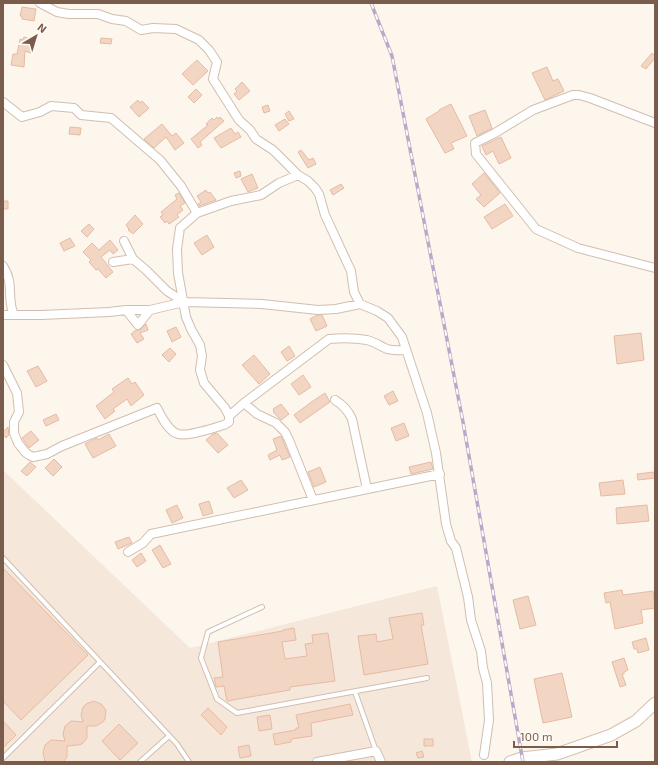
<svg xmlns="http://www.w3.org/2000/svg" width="658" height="765" font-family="'Exo 2',sans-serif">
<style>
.residential{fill:#f5e8da}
.building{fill:#f3d5c3;stroke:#e6bba3}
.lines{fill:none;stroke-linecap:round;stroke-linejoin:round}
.lane-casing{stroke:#d1beb0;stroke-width:6}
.street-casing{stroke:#d1beb0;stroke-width:10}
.secondary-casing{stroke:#d6c0b0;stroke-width:13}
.lane{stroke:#fff;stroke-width:4}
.street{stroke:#fff;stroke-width:8}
.secondary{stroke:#fff;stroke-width:11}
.rail-casing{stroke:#b9a8c9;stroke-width:3.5}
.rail{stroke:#fffaf3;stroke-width:2;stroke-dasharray:6;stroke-linecap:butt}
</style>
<rect width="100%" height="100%" fill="#fdf6ec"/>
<!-- residential -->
<path class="residential" d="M3,470L190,648L437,586L472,762H3Z"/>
<!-- building -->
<path class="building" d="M22,7L36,9L34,21L22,19V16H20Z
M24,37L35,40L31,53L25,51L24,67L11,65L13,54H17L20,39L23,40Z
M101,38L112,39L111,44L100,43Z
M652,53L655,56V58L646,69L641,66Z
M197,60L208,71L193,85L182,74Z
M547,67L553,81L558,79L564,91L545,100L532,73Z
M242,82L250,91L239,100L234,94L237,91L235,89Z
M196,89L202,95L194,103L188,97Z
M138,100L140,103L142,101L149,108L139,117L130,107Z
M451,104L467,136L451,143L454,149L445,153L426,119L439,111V110Z
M268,105L270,111L264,113L262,107Z
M485,110L492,128L477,136L469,116Z
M289,111L294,119L289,121L285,114Z
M217,117L219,119L220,117L224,121L200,142L202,145L198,148L191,139L208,125L206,124L212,118L214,120Z
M285,119L289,124L279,131L275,125Z
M162,124L172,136L176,133L184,143L175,150L166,137L154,148L144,139Z
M70,127L81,128L80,135L69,134Z
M231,128L235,134L238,132L241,137L221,148L214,138Z
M501,137L511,158L499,164L493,151L486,155L482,146Z
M301,150L309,160L313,158L316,164L308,168L298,152Z
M240,171L241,176L236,178L234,173Z
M484,173L500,193L484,207L476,199L481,195L472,184Z
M252,174L258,188L248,192L241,179Z
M341,184L344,188L333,195L330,190Z
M206,190L208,193L210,192L216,200L199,206L198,204L201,202L197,196Z
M179,193L185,203L180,206L183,210L177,215L179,217L169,224L167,221L165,223L160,217L163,215L161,212L177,199L175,195Z
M3,201H8V209H3Z
M505,204L513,216L492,229L484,217Z
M135,215L143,224L133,234L128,230L129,229L126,225Z
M89,224L94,229L87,237L81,231Z
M207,235L214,247L202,255L194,243Z
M70,238L75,246L64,251L60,243Z
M110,240L118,250L113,254L110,250L101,257L113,272L106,278L98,269L96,270L89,262L91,260L83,252L92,243L99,250Z
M317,315H322L327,326L316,331L310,319Z
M146,324L148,330L140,333L144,339L137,343L131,334L136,330H140Z
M176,327L181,337L172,342L167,331Z
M641,333L644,360L617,364L614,336Z
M289,346L295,356L287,361L281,352Z
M170,348L176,354L169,362L162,355Z
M254,355L270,374L259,384L242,365Z
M38,366L47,381L36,387L27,371Z
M303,375L311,387L299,395L291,384Z
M128,378L132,384L135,382L144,395L131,406L127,399L113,409L115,411L105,419L96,406L114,392L112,389Z
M393,391L398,401L389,405L384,396Z
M325,393L330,402L300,423L294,415L310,403Z
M281,404L289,414L281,420L273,412L274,411L273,409Z
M56,414L59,420L46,426L43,420Z
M404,423L409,436L396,441L391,428Z
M8,427L9,435L6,438L3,434V432Z
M31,431L39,440L29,448L22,438Z
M217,433L228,445L218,453L206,440L213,434Z
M109,434L116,446L93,458L85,444L97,438L98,440Z
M281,436L290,457L282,460L280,455L270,460L268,455L277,450L273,439Z
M54,459L62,467L53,476L45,468Z
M30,462L36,467L27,476L21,471Z
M431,462L433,469L411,474L409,467Z
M320,467L326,482L314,487L308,472Z
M654,472L655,478L638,480L637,474Z
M241,480L248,490L234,498L227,488Z
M623,480L625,494L601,496L599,483Z
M209,501L213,513L203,516L199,504Z
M177,505L183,518L172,523L166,510Z
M647,505L649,521L617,524L616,508Z
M129,537L132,543L118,549L115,542Z
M160,545L171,564L163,568L152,550Z
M141,553L146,561L137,567L132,560Z
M3,568L88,655L21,720L3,701Z
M622,590L623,595L653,591L655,608L641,610L643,623L615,629L610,602L606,603L604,593Z
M528,596L536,625L520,629L513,600Z
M422,613L424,625H421L428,664L364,675L358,636L376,634L377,642L393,639L389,618Z
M294,628L296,640L282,642L285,659L307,656L305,644L313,643L312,635L328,633L335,681L290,687V690L227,701L224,686L216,687L214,678L223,677L218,642L283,631V630Z
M646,638L649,650L638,653L637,649H634L632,642Z
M624,658L628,670L624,672V674H622L626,685L620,687L612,662Z
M562,673L572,717L543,723L534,679Z
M94,701L101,704L106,710L105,719L103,722L96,726H87V738L82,744L78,745L67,746V757L63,762H45L43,753L45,745L51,740L65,741L63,734L65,726L71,721L83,722L81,715L83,707L86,704Z
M350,704L353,715L311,723L312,736L291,739V742L275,745L273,734L296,730V728H299L296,715Z
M208,708L227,727L221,735L201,715Z
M270,715L272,729L259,731L257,717Z
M3,721L16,735L3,748Z
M119,724L138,743L120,760L102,741Z
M424,739H433V746H424Z
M249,745L251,756L240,758L238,747Z
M422,751L424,757L418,758L416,753Z"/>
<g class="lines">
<defs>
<path id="lane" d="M3,558L177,744L189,762
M262,607L208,632L201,658L217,699L237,713L427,678
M355,692L376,751
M3,758L100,662
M140,762L169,736"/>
<path id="street" d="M40,3L57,12L69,14H98L112,19L126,21L141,30L153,28L176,29L199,40L209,50L217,62L213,79L239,120L250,130L256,139L273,150L298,175L308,181L315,188L319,194L325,215L351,271L354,292L360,304
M3,102L22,117L40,112L51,106L74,108L81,115L111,118L160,160L181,186L197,213
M655,123L590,98L579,95H573L533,110L495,133L475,143L476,154L536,229L578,248L655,268
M124,241L133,259
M113,262L133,259L146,270L167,291L184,302
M3,266C15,284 6,298 14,315
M126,310L138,325L150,310
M3,315H41L109,312L126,310H150L184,302L262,304L318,310L336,309L360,304L377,311L388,318L402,337L427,413L436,453L446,524L451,541L456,548L468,597L471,620L481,651L483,668L487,683L489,720L484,755
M3,365L17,393L19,412L14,422V433L18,443L25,452L29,455L33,457L47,454L62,446L157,408C161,416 168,431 178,434C188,437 213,428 224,425L229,422V416L225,408L204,383L200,370L202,356L200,345L191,329L186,317L178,273L177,249L180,228L197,213L231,201L261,195L279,183L298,175
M335,400C343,405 348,410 352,419L367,489
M244,403L329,339C341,338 355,338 367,340C375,342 380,346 387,349C394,351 399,350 406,350
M229,416L244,403L257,414L276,423L285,432L289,440L313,500
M128,552L143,543L151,534L440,474
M317,762L376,751L381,762"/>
<path id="secondary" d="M510,762L522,758L557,754L611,735L636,721L655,703"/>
</defs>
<!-- lane casing -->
<use href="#lane" class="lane-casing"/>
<!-- street casing -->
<use href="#street" class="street-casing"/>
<!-- secondary casing -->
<use href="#secondary" class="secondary-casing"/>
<!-- lane -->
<use href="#lane" class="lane"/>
<!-- street -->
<use href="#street" class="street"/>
<!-- secondary -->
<use href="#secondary" class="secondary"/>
<defs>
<path id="rail" d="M371,3L392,56L463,422L523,762"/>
</defs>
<!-- rail casing -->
<use href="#rail" class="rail-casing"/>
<!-- rail -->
<use href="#rail" class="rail"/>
</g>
<!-- border -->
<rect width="658" height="765" fill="none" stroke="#7a5c4d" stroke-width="8"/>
<!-- north arrow -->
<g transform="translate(36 36) rotate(38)" stroke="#fffaf3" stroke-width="3" paint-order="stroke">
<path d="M0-3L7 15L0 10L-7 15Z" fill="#7a5c4d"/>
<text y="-6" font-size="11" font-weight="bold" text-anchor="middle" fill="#7a5c4d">N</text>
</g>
<!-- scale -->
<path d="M514 741v6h103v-6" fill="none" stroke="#7a5c4d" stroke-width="2"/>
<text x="520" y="741" font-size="12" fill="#7a5c4d" stroke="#fffaf3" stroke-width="3" paint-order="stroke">100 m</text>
</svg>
